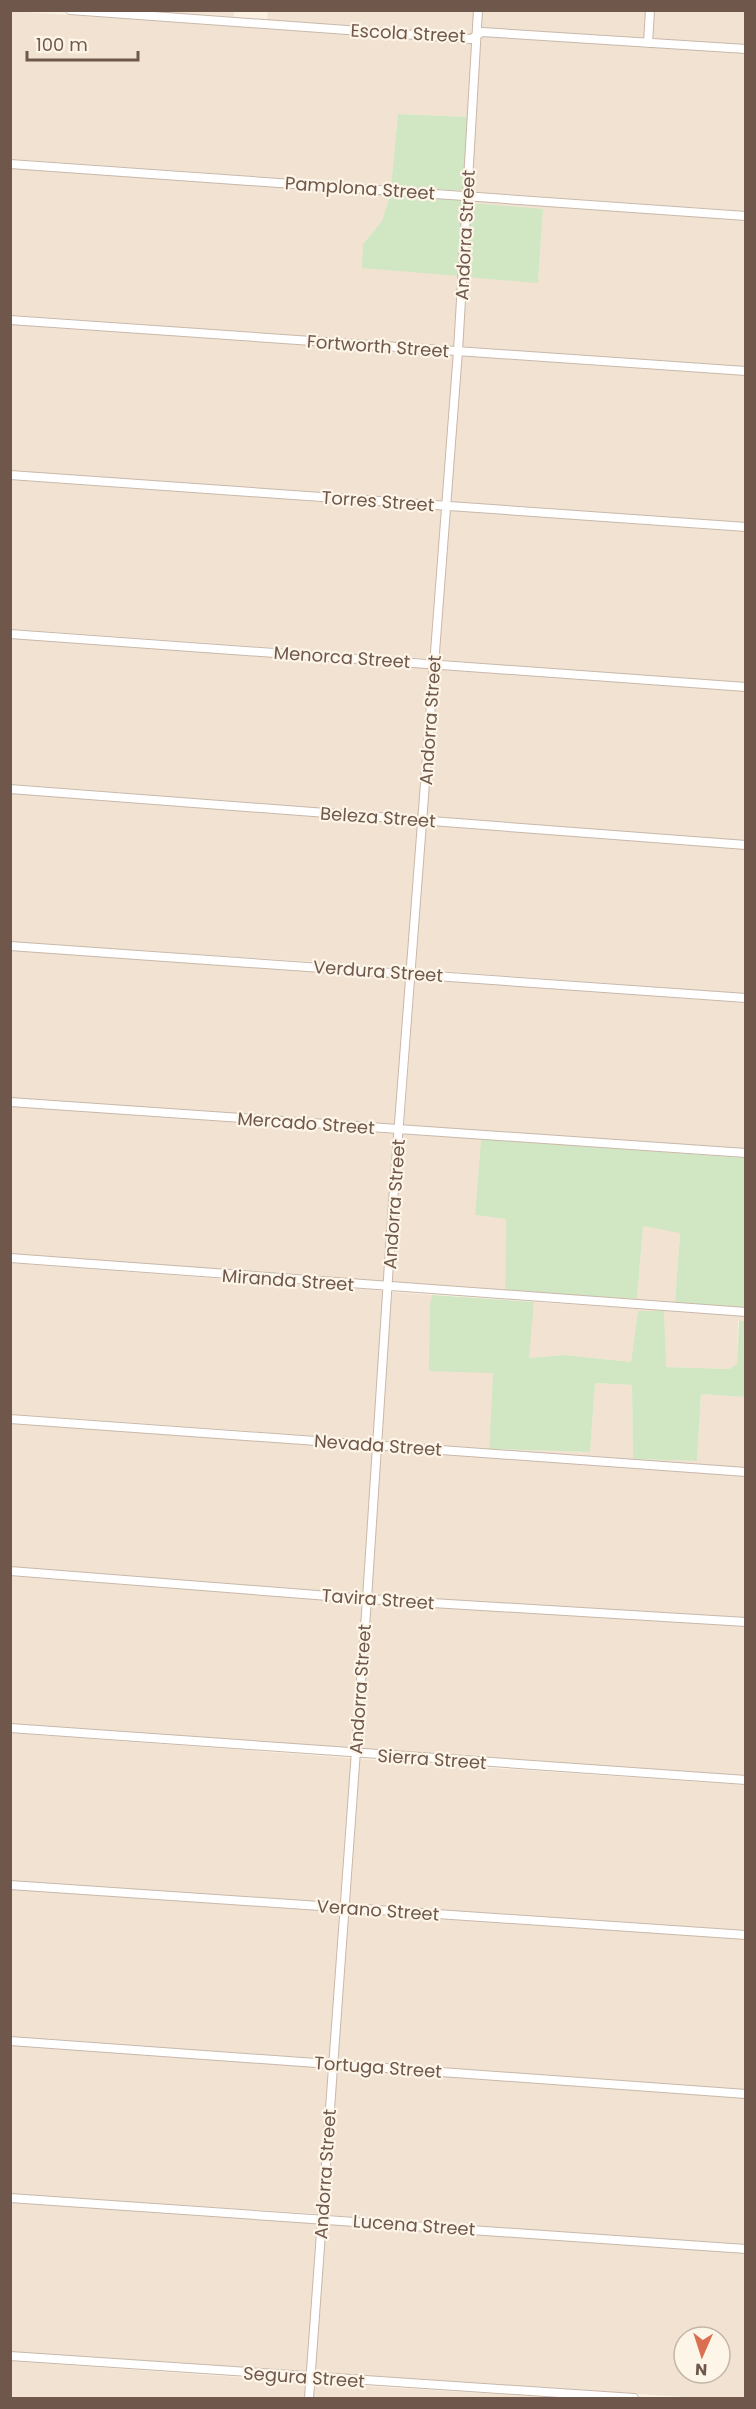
<svg xmlns="http://www.w3.org/2000/svg" width="756" height="2409" font-family="Poppins,sans-serif">
<style>
.residential{fill:#f1e2d2;fill-rule:evenodd}
.green{fill:#d1e6c3}
.lines{fill:none;stroke-linecap:round;stroke-linejoin:round}
.minor-casing{stroke:#c9b8aa;stroke-width:10}
.minor{stroke:#fff;stroke-width:8}
.labels{text-anchor:middle;dominant-baseline:central;stroke-width:4.5;stroke-linejoin:round;paint-order:stroke}
.street-label{font-size:18px;fill:#6f584b;stroke:#fdf5e8}
</style>
<rect width="100%" height="100%" fill="#faf1e3"/>
<!-- residential -->
<path class="residential" d="M268,10L474,11L473,33L470,35L267,20Z
M10,11L472,43L468,117L398,114L391,186L11,159Z
M135,11H234V18Z
M482,11H646L644,38L481,28Z
M653,11H745V45L652,39Z
M483,36L745,53V211L472,192L480,38Z
M10,168L390,195L382,221L363,244L459,276L454,347L11,315Z
M471,200L745,220V367L462,347L466,277L538,282L543,210L471,203Z
M10,324L454,355L442,501L11,471Z
M461,356L745,375V523L449,502Z
M10,480L441,510L431,659L11,629Z
M449,510L745,532V683L438,660Z
M11,638L430,668L418,816L11,784Z
M437,669L745,691V841L426,817Z
M10,793L418,825L408,968L11,942Z
M425,825L745,849V994L416,969Z
M10,950L408,977L396,1125L11,1098Z
M415,978L745,1003V1149L404,1126Z
M10,1106L396,1134L384,1283L11,1254Z
M403,1134L481,1139L475,1215L506,1218L505,1291L392,1283Z
M643,1226L680,1232L675,1303L614,1299H637Z
M10,1263L384,1291L374,1440L11,1414Z
M391,1292L432,1295L430,1305L493,1373L489,1449L381,1441Z
M534,1302L745,1316V1321H738L737,1364L729,1369L665,1367L664,1311H638L631,1362L565,1355L528,1358Z
M595,1383L632,1385L633,1459L697,1461L701,1394L745,1397V1468L506,1450L590,1452Z
M10,1423L373,1449L364,1594L11,1567Z
M381,1449L745,1476V1618L371,1595Z
M10,1576L363,1603L352,1749L11,1724Z
M371,1603L745,1626V1776L359,1750Z
M10,1733L351,1758L340,1904L11,1881Z
M359,1759L745,1785V1930L348,1904Z
M11,1889L340,1912L329,2059L11,2037Z
M347,1913L745,1939V2090L336,2060Z
M10,2045L328,2068L319,2214L11,2194Z
M336,2069L745,2098V2245L327,2215Z
M10,2202L319,2223L307,2373L11,2352Z
M326,2223L745,2253V2398H703L315,2374ZM684,2337H720V2373H684Z
M10,2361L307,2382L306,2398H11Z
M314,2383L566,2398H313Z"/>
<!-- green -->
<path class="green" d="M398,114L468,117L464,191L391,186Z
M390,195L464,200L459,276L362,268L363,244L382,221Z
M471,203L543,209L538,283L466,277Z
M481,1139L745,1158V1308L675,1303L680,1233L643,1226L637,1299L505,1291L506,1219L475,1215Z
M432,1295L534,1302L529,1358L565,1355L631,1362L638,1311H664L666,1367L729,1369L737,1364L739,1321H745V1397L701,1394L697,1461L633,1459L632,1385L595,1383L590,1452L489,1449L493,1373L429,1371L430,1305Z"/>
<g class="lines">
<defs>
<path id="minor" d="M70,10L471,39L482,32L746,49
M648,43L650,10
M10,164L746,216
M10,320L746,371
M10,475L746,527
M10,634L746,687
M10,789L746,845
M10,946L746,998
M10,1102L746,1153
M10,1258L746,1312
M10,1419L746,1472
M10,1571L367,1599L746,1622
M10,1728L746,1780
M10,1885L746,1935
M10,2041L746,2094
M10,2198L746,2249
M10,2356L634,2398
M309,2398L367,1599L393,1202L458,351L478,10"/>
</defs>
<!-- minor casing -->
<use href="#minor" class="minor-casing"/>
<!-- minor -->
<use href="#minor" class="minor"/>
</g>
<g class="labels">
<!-- street labels -->
<g class="street-label">
<text transform="translate(408 33) rotate(3)">Escola Street</text>
<text transform="translate(360 188) rotate(4)">Pamplona Street</text>
<text transform="translate(465 235) rotate(-87)">Andorra Street</text>
<text transform="translate(378 346) rotate(4)">Fortworth Street</text>
<text transform="translate(378 501) rotate(4)">Torres Street</text>
<text transform="translate(342 657) rotate(4)">Menorca Street</text>
<text transform="translate(430 720) rotate(-86)">Andorra Street</text>
<text transform="translate(378 817) rotate(4)">Beleza Street</text>
<text transform="translate(378 971) rotate(4)">Verdura Street</text>
<text transform="translate(306 1123) rotate(4)">Mercado Street</text>
<text transform="translate(394 1204) rotate(-86)">Andorra Street</text>
<text transform="translate(288 1280) rotate(4)">Miranda Street</text>
<text transform="translate(378 1445) rotate(4)">Nevada Street</text>
<text transform="translate(378 1599) rotate(4)">Tavira Street</text>
<text transform="translate(360 1689) rotate(-86)">Andorra Street</text>
<text transform="translate(432 1759) rotate(4)">Sierra Street</text>
<text transform="translate(378 1910) rotate(4)">Verano Street</text>
<text transform="translate(378 2067) rotate(4)">Tortuga Street</text>
<text transform="translate(325 2174) rotate(-86)">Andorra Street</text>
<text transform="translate(414 2225) rotate(4)">Lucena Street</text>
<text transform="translate(304 2377) rotate(4)">Segura Street</text>
</g>
</g>
<!-- border -->
<rect width="756" height="2409" fill="none" stroke="#6f584b" stroke-width="24"/>
<!-- north arrow -->
<g transform="translate(702 2355) rotate(183)"><circle r="28" fill="#fdf5e8" stroke="#c4b6a9" stroke-width="1.5"/>
<path d="M0-4.5L10 22L0 15L-10 22Z" fill="#da6f51"/>
<text y="-9" font-size="16" font-weight="bold" text-anchor="middle" fill="#6f584b">N</text>
</g>
<!-- scale -->
<path d="M27 51v9h111v-9" fill="none" stroke="#6f584b" stroke-width="3"/>
<text x="36" y="51" font-size="18" fill="#6f584b" stroke="#fdf5e8" stroke-width="4.5" paint-order="stroke">100 m</text>
</svg>
